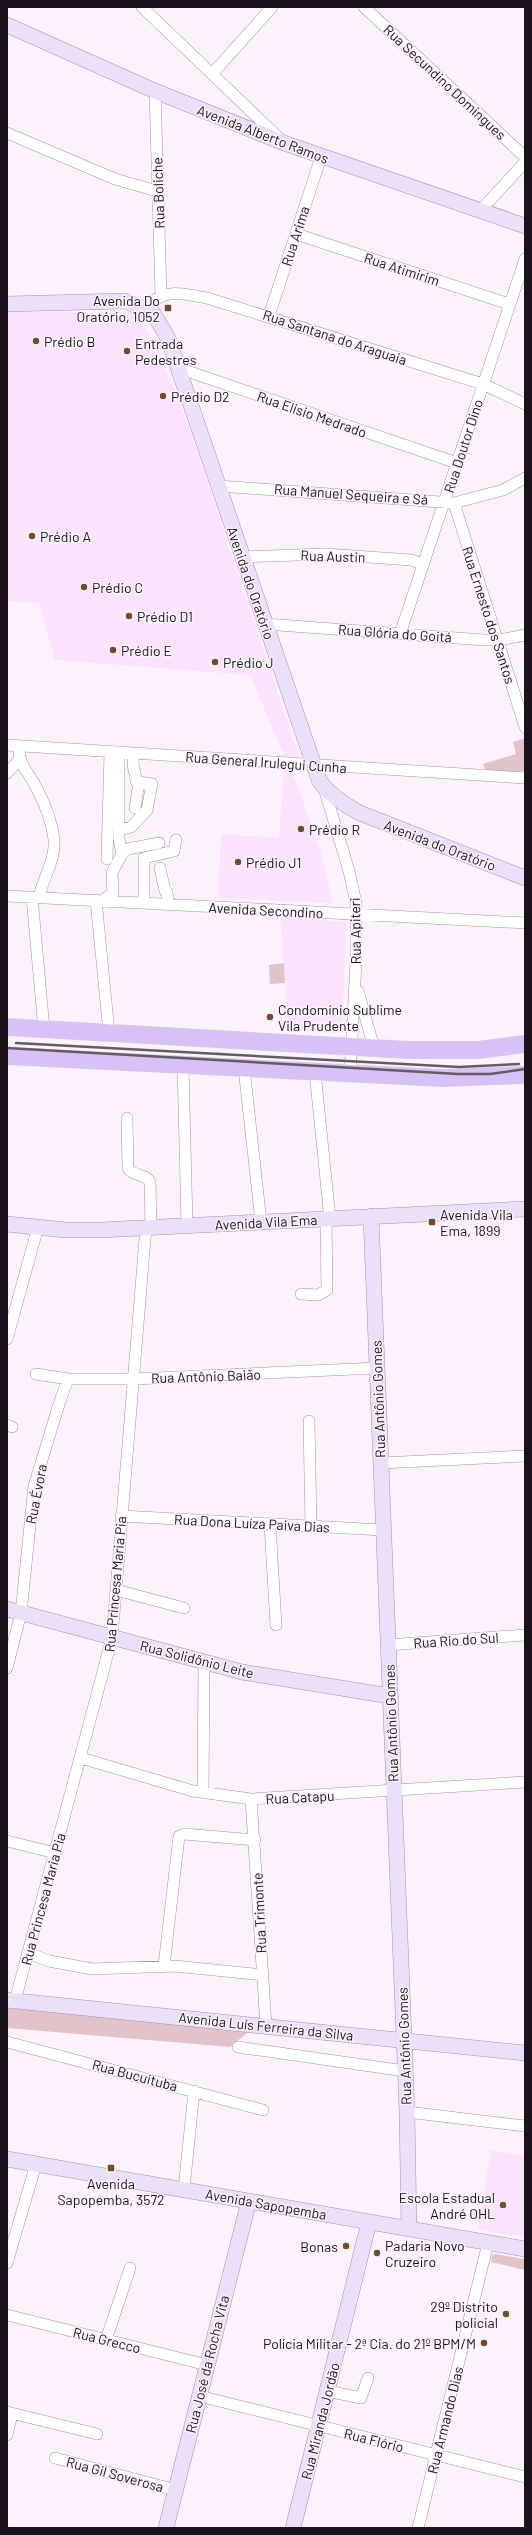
<svg xmlns="http://www.w3.org/2000/svg" width="532" height="2535" font-family="Barlow,sans-serif">
<style>
.built{fill:#fbe3fd}
.green{fill:#e0c4ca}
.lines{fill:none;stroke-linecap:round;stroke-linejoin:round}
.street-casing{stroke:#a690a8;stroke-width:12}
.secondary-casing{stroke:#a690a8;stroke-width:16}
.primary-casing{stroke:#d6d5d6;stroke-width:18}
.street{stroke:#fff;stroke-width:11}
.secondary{stroke:#ebe0fa;stroke-width:15}
.primary{stroke:#d7c1f6;stroke-width:17}
.rail{stroke:#645c65;stroke-width:2.5}
.poi-dot{fill:#714e27;stroke:#fbf2fc;stroke-width:1.5}
.labels{text-anchor:middle;dominant-baseline:central;stroke-width:3;stroke-linejoin:round;paint-order:stroke}
.street-label{font-size:14px;fill:#1b131c;stroke:#fbf2fc}
.poi-label{font-size:14px;fill:#1b131c;stroke:#fbf2fc;text-anchor:start}
</style>
<rect width="100%" height="100%" fill="#fbf2fc"/>
<!-- built -->
<path class="built" d="M7,312L131,313L150,335L174,388L194,443L299,757L285,758L250,675L55,660L39,603L7,601Z
M284,770L292,771L321,853L333,903L218,898L221,834L279,838Z
M280,917L346,922L342,1028L337,1033L289,1030Z
M491,2150L525,2156V2237L478,2229Z"/>
<!-- green -->
<path class="green" d="M525,738V771L487,773L483,764L516,754L513,742Z
M284,963L285,983L270,984L269,965Z
M7,2008L253,2028L230,2047L7,2028Z
M495,2254L525,2259V2270L491,2262L492,2255Z"/>
<g class="lines">
<defs>
<path id="street" d="M142,7L281,140
M364,7L525,157
M213,73L272,7
M155,91L161,295
M7,133L115,179L157,191
M480,211L525,162
M296,234L509,304
M144,307C170,288 176,293 207,298L483,384L525,404
M269,316L321,157
M177,361L187,371L457,463
M219,486L454,503L503,490L525,478
M454,503L525,727
M241,557L325,554L411,560L423,564
M265,624L484,640L505,639L525,635
M400,634L525,259
M7,745L525,778
M19,746C18,765 28,771 36,787C44,802 52,822 54,839C56,859 43,878 39,897
M135,754C130,765 136,771 136,781L139,782L135,808
M7,773L19,760
M324,788L349,871L356,903V962L350,1074
M119,830L131,827L147,810L152,784L139,782
M122,854L128,849L159,843
M107,859L110,752
M160,868L165,891L167,892L168,904
M7,896L525,923
M32,897L44,1029
M96,900L109,1033
M103,900L113,893L112,873L122,854L119,839V753
M144,903V858L174,851L176,840
M358,991L374,1048
M183,1065L187,1225
M244,1068L261,1222
M315,1072L330,1219
M127,1118L128,1168C133,1177 146,1173 150,1182L151,1227
M301,1294L318,1295L327,1290L326,1219
M7,1339L38,1227
M36,1374L68,1379H134L377,1368
M309,1421L311,1527
M7,1425L12,1427
M381,1463L525,1456
M121,1516L383,1530
M270,1525L276,1625
M116,1590L184,1608
M388,1645L525,1635
M7,1668L21,1613L34,1486L60,1401L68,1379
M81,1758L193,1791L251,1799L525,1782
M203,1793L204,1663
M251,1799L266,2026
M7,1841L55,1853
M28,1953L49,1961L92,1969L175,1966L263,1975
M164,1966L179,1836L184,1834L255,1840
M15,2001L112,1638L146,1227
M7,2042L263,2110
M238,2047L405,2071
M407,2112L525,2126
M184,2189L194,2091
M7,2263L36,2164
M7,2315L207,2365
M106,2340L130,2268
M327,2391L361,2398L368,2378
M199,2396L525,2477
M7,2412L97,2434
M7,2435L12,2414
M55,2458L176,2490
M418,2528L488,2243"/>
<path id="secondary" d="M7,25L155,91L284,143L525,226
M7,304L125,301L153,313L168,338L319,780C329,795 345,805 360,813L525,878
M371,1216L407,2112L409,2229
M7,1224L66,1230H100L525,1209
M7,1609L242,1672L390,1696
M7,2000L525,2053
M7,2159L525,2249
M166,2528L249,2201
M293,2528L369,2222"/>
<path id="primary" d="M7,1027L408,1050H478L525,1044
M7,1056L442,1078L525,1075"/>
</defs>
<!-- street casing -->
<use href="#street" class="street-casing"/>
<!-- secondary casing -->
<use href="#secondary" class="secondary-casing"/>
<!-- primary casing -->
<use href="#primary" class="primary-casing"/>
<!-- street -->
<use href="#street" class="street"/>
<!-- secondary -->
<use href="#secondary" class="secondary"/>
<!-- primary -->
<use href="#primary" class="primary"/>
<!-- rail -->
<path class="rail" d="M16,1043L459,1067L519,1064
M7,1048L458,1074H490L525,1069"/>
</g>
<!-- markers -->
<g class="poi-dot">
<rect x="164" y="304" width="8" height="8" rx="2"/>
<circle cx="36" cy="341" r="4"/>
<circle cx="127" cy="351" r="4"/>
<circle cx="163" cy="396" r="4"/>
<circle cx="32" cy="536" r="4"/>
<circle cx="84" cy="587" r="4"/>
<circle cx="129" cy="616" r="4"/>
<circle cx="113" cy="650" r="4"/>
<circle cx="215" cy="662" r="4"/>
<circle cx="301" cy="829" r="4"/>
<circle cx="238" cy="862" r="4"/>
<circle cx="270" cy="1017" r="4"/>
<rect x="428" y="1218" width="8" height="8" rx="2"/>
<rect x="107" y="2164" width="8" height="8" rx="2"/>
<circle cx="503" cy="2205" r="4"/>
<circle cx="346" cy="2246" r="4"/>
<circle cx="377" cy="2253" r="4"/>
<circle cx="506" cy="2314" r="4"/>
<circle cx="484" cy="2343" r="4"/>
</g>
<g class="labels">
<!-- street labels -->
<g class="street-label">
<text transform="translate(445 82) rotate(43)">Rua Secundino Domingues</text>
<text transform="translate(263 134) rotate(21)">Avenida Alberto Ramos</text>
<text transform="translate(158 193) rotate(-92)">Rua Boliche</text>
<text transform="translate(295 236) rotate(-72)">Rua Arima</text>
<text transform="translate(402 269) rotate(18)">Rua Atimirim</text>
<text transform="translate(335 337) rotate(18)">Rua Santana do Araguaia</text>
<text transform="translate(312 414) rotate(19)">Rua Elisio Medrado</text>
<text transform="translate(463 446) rotate(-72)">Rua Doutor Dino</text>
<text transform="translate(351 494) rotate(4)">Rua Manuel Sequeira e Sá</text>
<text transform="translate(333 556) rotate(2)">Rua Austin</text>
<text transform="translate(251 583) rotate(71)">Avenida do Oratório</text>
<text transform="translate(489 615) rotate(72)">Rua Ernesto dos Santos</text>
<text transform="translate(395 633) rotate(4)">Rua Glória do Goitá</text>
<text transform="translate(266 762) rotate(4)">Rua General Irulegui Cunha</text>
<text transform="translate(440 845) rotate(21)">Avenida do Oratório</text>
<text transform="translate(266 910) rotate(3)">Avenida Secondino</text>
<text transform="translate(355 931) rotate(-91)">Rua Apiteri</text>
<text transform="translate(266 1222) rotate(-3)">Avenida Vila Ema</text>
<text transform="translate(206 1376) rotate(-2)">Rua Antônio Baião</text>
<text transform="translate(378 1399) rotate(-92)">Rua Antônio Gomes</text>
<text transform="translate(36 1494) rotate(-79)">Rua Évora</text>
<text transform="translate(252 1523) rotate(3)">Rua Dona Luíza Paiva Dias</text>
<text transform="translate(115 1584) rotate(-85)">Rua Princesa Maria Pia</text>
<text transform="translate(456 1640) rotate(-4)">Rua Rio do Sul</text>
<text transform="translate(197 1659) rotate(14)">Rua Solidônio Leite</text>
<text transform="translate(391 1723) rotate(-92)">Rua Antônio Gomes</text>
<text transform="translate(300 1797) rotate(-3)">Rua Catapu</text>
<text transform="translate(43 1899) rotate(-75)">Rua Princesa Maria Pia</text>
<text transform="translate(259 1913) rotate(-93)">Rua Trimonte</text>
<text transform="translate(266 2026) rotate(6)">Avenida Luís Ferreira da Silva</text>
<text transform="translate(404 2046) rotate(-92)">Rua Antônio Gomes</text>
<text transform="translate(135 2075) rotate(15)">Rua Bucuituba</text>
<text transform="translate(266 2204) rotate(10)">Avenida Sapopemba</text>
<text transform="translate(107 2340) rotate(14)">Rua Grecco</text>
<text transform="translate(207 2364) rotate(-76)">Rua José da Rocha Vita</text>
<text transform="translate(445 2420) rotate(-76)">Rua Armando Dias</text>
<text transform="translate(320 2421) rotate(-76)">Rua Miranda Jordão</text>
<text transform="translate(374 2440) rotate(14)">Rua Flório</text>
<text transform="translate(115 2474) rotate(15)">Rua Gil Soverosa</text>
</g>
<!-- poi labels -->
<g class="poi-label">
<text x="160" y="300" text-anchor="end">Avenida Do<tspan x="160" dy="16">Oratório, 1052</tspan></text>
<text x="44" y="341">Prédio B</text>
<text x="135" y="343">Entrada<tspan x="135" dy="16">Pedestres</tspan></text>
<text x="171" y="396">Prédio D2</text>
<text x="40" y="536">Prédio A</text>
<text x="92" y="587">Prédio C</text>
<text x="137" y="616">Prédio D1</text>
<text x="121" y="650">Prédio E</text>
<text x="223" y="662">Prédio J</text>
<text x="309" y="829">Prédio R</text>
<text x="246" y="862">Prédio J1</text>
<text x="278" y="1009">Condomínio Sublime<tspan x="278" dy="16">Vila Prudente</tspan></text>
<text x="440" y="1214">Avenida Vila<tspan x="440" dy="16">Ema, 1899</tspan></text>
<text x="111" y="2183" text-anchor="middle">Avenida<tspan x="111" dy="16">Sapopemba, 3572</tspan></text>
<text x="495" y="2197" text-anchor="end">Escola Estadual<tspan x="495" dy="16">André OHL</tspan></text>
<text x="385" y="2245">Padaria Novo<tspan x="385" dy="16">Cruzeiro</tspan></text>
<text x="338" y="2246" text-anchor="end">Bonas</text>
<text x="498" y="2306" text-anchor="end">29º Distrito<tspan x="498" dy="16">policial</tspan></text>
<text x="476" y="2343" text-anchor="end">Polícia Militar - 2ª Cia. do 21º BPM/M</text>
</g>
</g>
<!-- border -->
<rect width="532" height="2535" fill="none" stroke="#1b131c" stroke-width="16"/>
</svg>
